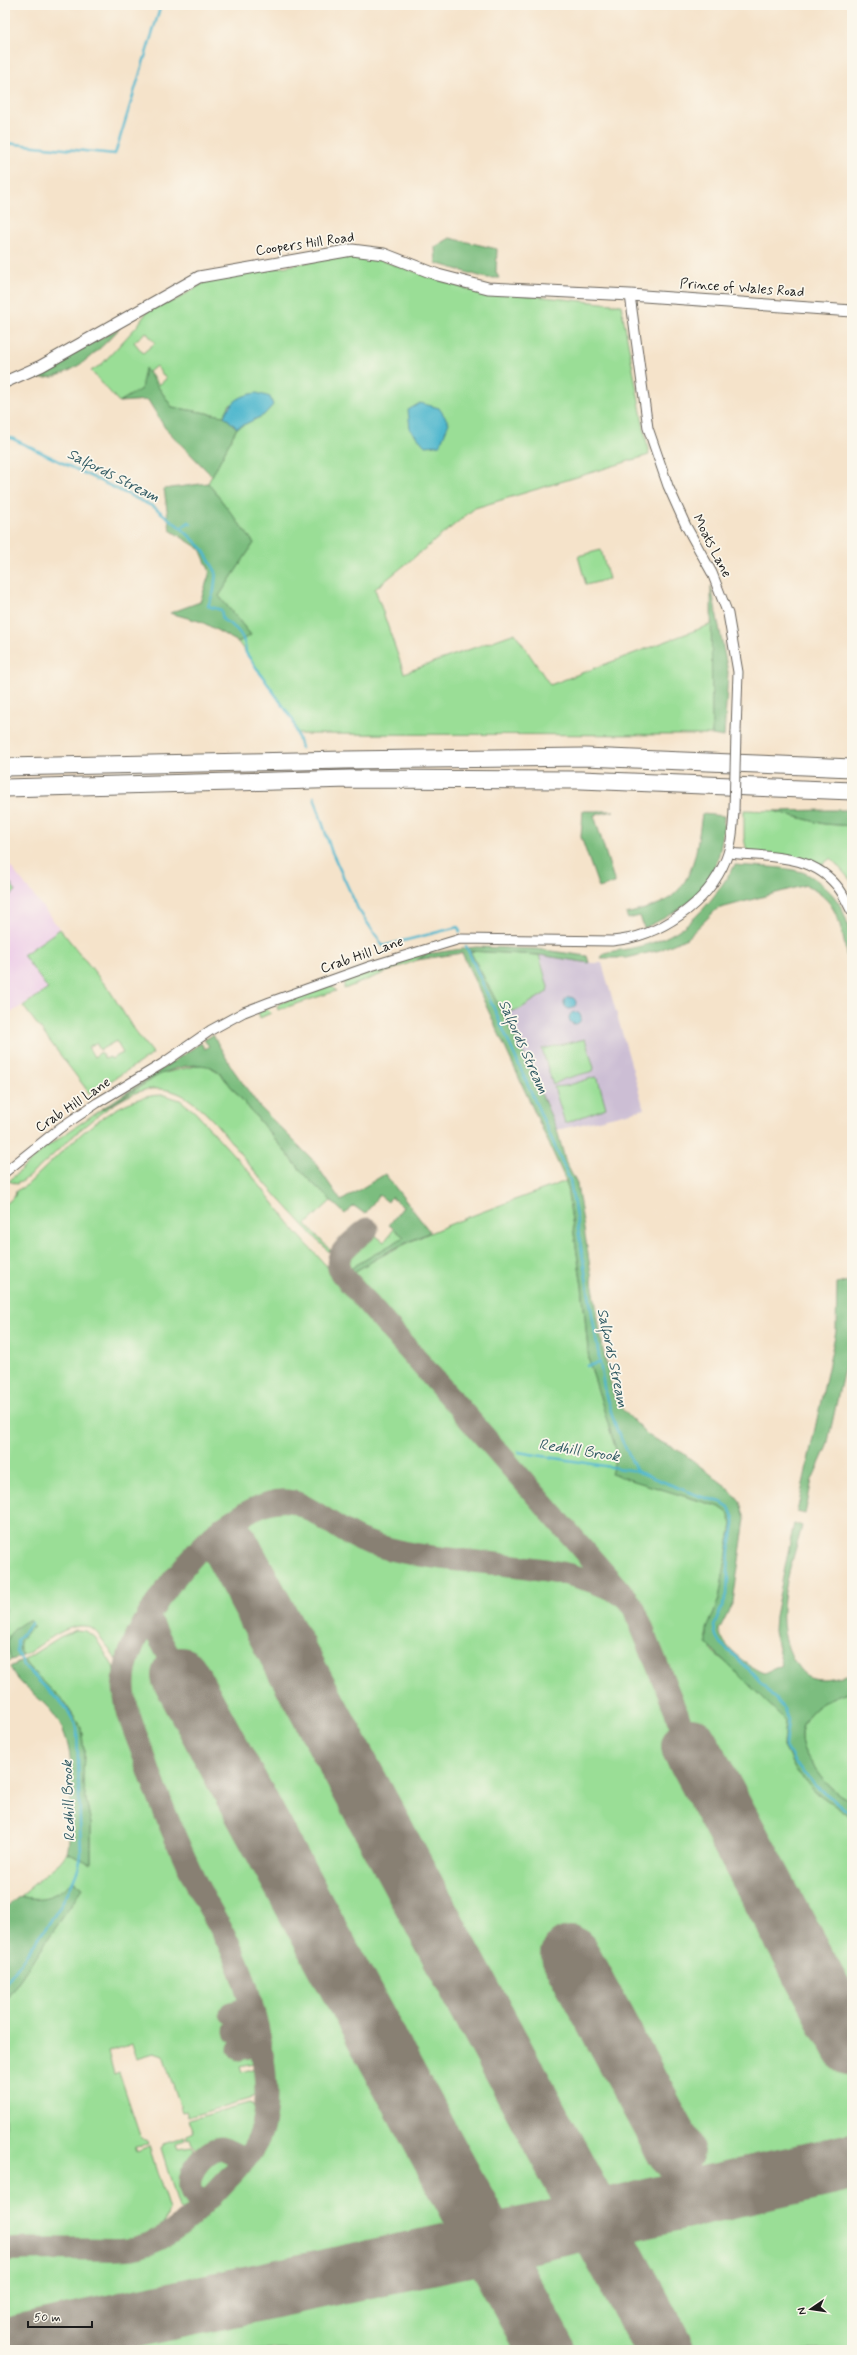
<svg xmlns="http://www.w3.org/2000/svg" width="857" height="2355" font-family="Mynerve,sans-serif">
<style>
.built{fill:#eed0e8}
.industrial{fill:#ccbed4}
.green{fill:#9ade96;stroke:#5b7d59;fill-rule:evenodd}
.forest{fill:#7bbd7f;stroke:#4c6c4e}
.water{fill:#4fb7ce;stroke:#366a75}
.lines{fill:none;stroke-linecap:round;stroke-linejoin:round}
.stream{stroke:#4fb7ce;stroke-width:2.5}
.taxiway{stroke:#888073;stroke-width:23}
.runway{stroke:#888073;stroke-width:58}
.minor-casing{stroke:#686259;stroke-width:11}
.tertiary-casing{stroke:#686259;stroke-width:13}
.motorway-casing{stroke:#686259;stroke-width:19}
.minor{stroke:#fff;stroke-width:9}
.tertiary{stroke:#fff;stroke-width:11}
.motorway{stroke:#fff;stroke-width:17}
.minor-bridge-casing{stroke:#686259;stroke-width:11;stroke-linecap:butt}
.minor-bridge{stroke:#fff;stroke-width:9}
.labels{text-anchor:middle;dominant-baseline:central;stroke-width:3.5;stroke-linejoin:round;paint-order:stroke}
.street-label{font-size:14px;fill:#1c1c1c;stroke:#fbf7ec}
.water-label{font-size:15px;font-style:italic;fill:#305a63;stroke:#fbf7ec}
</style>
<rect width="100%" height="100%" fill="#fbf7ec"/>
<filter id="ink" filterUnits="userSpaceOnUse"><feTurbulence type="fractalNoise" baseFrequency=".025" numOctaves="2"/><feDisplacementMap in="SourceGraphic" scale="8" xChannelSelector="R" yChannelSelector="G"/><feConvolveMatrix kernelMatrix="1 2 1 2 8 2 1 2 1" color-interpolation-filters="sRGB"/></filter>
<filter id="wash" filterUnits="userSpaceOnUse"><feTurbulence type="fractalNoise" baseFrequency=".012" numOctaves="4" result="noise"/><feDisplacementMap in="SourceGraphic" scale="16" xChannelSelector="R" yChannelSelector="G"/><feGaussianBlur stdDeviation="0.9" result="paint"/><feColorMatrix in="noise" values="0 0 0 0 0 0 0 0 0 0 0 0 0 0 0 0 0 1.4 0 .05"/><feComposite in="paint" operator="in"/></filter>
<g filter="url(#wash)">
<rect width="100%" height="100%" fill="#f5e3ca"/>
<!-- built -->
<path class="built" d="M10,866L60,929L24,955L48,989L9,1014L5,1009V867Z"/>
<!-- industrial -->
<path class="industrial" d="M537,949L587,956L590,963H602L644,1109L557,1130L523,1052L502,1012L518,1010L547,992L548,987Z"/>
<!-- green -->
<path class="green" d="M334,257L380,260L467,289L621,305L649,455L475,508L375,589L404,673L515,633L550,685L712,624V735L297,734L293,720L238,642L251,635L219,596L254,543L208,483L237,428L264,415L230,404L224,416L172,407L159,388L119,402L91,371L102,364L138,325L148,310L176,300L205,282ZM146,332L155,343L143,353L134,342ZM156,366L166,379L159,385L149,372Z
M601,550L609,579L586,585L578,556Z
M744,810L774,811L824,824L852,826V882L831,858L820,866L747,851L744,839Z
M5,876L16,891L5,899Z
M60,929L110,991L134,1030L153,1054L90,1094L23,1006L48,989L23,955ZM116,1041L123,1053L111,1059L110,1057L105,1059L101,1052L94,1057L88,1047L96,1043L100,1050Z
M470,951L539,955L548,987L547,992L518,1010L502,1012Z
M427,954L417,960L344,989V980L392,961Z
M331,985L336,991L278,1010L277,1006L280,1003Z
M267,1009L271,1013L260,1018L258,1012Z
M585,1039L594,1068L593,1071L564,1079L553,1085L542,1049Z
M204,1064L219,1072L302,1172L332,1200L306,1224L330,1250L329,1252C302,1224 276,1196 251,1167C232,1144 212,1114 187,1098C172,1088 151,1086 135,1093C90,1113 60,1152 23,1181L16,1184L9,1181L45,1148L100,1110L115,1103L160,1074Z
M595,1077L598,1079L606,1108L565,1123L554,1087L566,1086Z
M164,1095L180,1100L195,1112L250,1173L296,1232L590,1560L593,1567L592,1572L584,1574L546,1565L431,1552L393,1545L349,1528L303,1500L289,1495L279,1496L236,1511L208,1532L148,1605L121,1661H117C110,1651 103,1639 95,1631C76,1613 40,1647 23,1656C15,1643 22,1635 34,1627L9,1635L7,1646L11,1660L5,1662V1205L15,1196L16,1191L27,1185C63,1152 112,1094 164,1095Z
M566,1181L582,1286L589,1361L617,1453L612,1474L720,1507L728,1513L732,1524L719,1599L706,1635L712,1651L735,1670L785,1720L783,1745L796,1770L813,1790L852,1818V2029L683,1714L636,1598L418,1355L349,1275C417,1232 492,1209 566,1181Z
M394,1229L405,1237L346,1271L343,1265L375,1235L384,1242Z
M289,1507L359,1546L425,1563L562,1579L600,1591L621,1601L628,1606L665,1700L678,1742L852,2066V2350H5V2257C31,2257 57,2255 84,2255C110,2255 136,2259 161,2246C189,2232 210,2206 231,2184C244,2171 260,2156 266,2138C280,2095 263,2005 245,1963C231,1933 212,1906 198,1875C180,1836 164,1795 149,1754C141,1734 131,1710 129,1689C126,1657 163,1601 183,1577C211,1543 243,1512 289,1507Z
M76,1630L86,1631L95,1637L113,1666L121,1703L147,1782L187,1879L231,1960L246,2007L228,2009L229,2017L247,2012L250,2024L231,2028L233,2034L251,2029L254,2043L235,2047L237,2053L255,2048L257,2062L240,2066L242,2072L258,2067L260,2093L249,2099L188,2117L186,2111L182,2112L163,2056L154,2053L137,2058L132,2044L108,2052L114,2074L119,2072L141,2138L147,2141L148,2144L135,2146L137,2151L149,2146L169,2210L163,2227L155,2235L130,2242L5,2243V2001L83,1888L73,1881C54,1898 45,1902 20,1896L60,1862L67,1853L91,1863V1824L83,1784L84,1750L81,1728L65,1703L33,1671L24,1660L60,1637Z
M852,1691V1801C836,1795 825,1783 815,1768C809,1759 801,1749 801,1738C800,1711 830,1696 852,1691Z
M249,2103L259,2107C259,2121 256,2134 247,2146C231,2153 222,2134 206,2150L202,2146L198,2150L192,2144L190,2139L187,2140L186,2136L194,2133L189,2120Z
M184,2137L185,2140L176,2143L178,2148L192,2146L196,2151L193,2155L196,2159C182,2172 185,2192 191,2208L185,2211L179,2207L161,2149L164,2143Z
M222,2152L228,2155L233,2163L231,2167L206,2194L198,2191C188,2177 207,2153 222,2152Z"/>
<!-- forest -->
<path class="forest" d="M450,238L497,249L496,272L499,278H486L436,263L435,247Z
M120,328C102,347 80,370 53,377C44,379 33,378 25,379Z
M145,368L172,407L224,416L237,428L212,476L165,428L148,400L119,402L141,389Z
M208,483L254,543L219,596L251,635L238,642L202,622L170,613L200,602L210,572L200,549L170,530L164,489Z
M711,586L728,672L724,737L712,735Z
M828,810H852V826L824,824L774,811Z
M583,811H614L594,815L615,883L599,888L581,837Z
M702,814L724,816C721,880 701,902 644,928L640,916L628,919L626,914C637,911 650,908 661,903C695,887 697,846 702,814Z
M735,865C757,867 781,866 802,872C811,875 818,881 825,887C857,915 852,958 852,999C848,973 846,925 830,904C824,896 815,890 806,885L717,909L687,938L660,950L627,958H601L604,953C615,950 626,950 637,947C687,936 710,905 735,865Z
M476,947L537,949L587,956L589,963L539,955L470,951L523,1052L557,1130L566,1163L577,1184L603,1350L614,1396L622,1409L649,1436L683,1453L727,1487L740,1502L745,1519L733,1602L719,1630C722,1647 747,1665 761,1672L765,1673L782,1665L774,1631L775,1616L794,1523L802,1526C791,1569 771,1614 792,1657C796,1664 801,1674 810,1677C823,1682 839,1676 852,1674V1691C830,1696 800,1711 801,1738C801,1749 809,1759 815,1768C825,1783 836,1795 852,1801V1818L813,1790L796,1770L783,1745L785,1720L707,1644V1629L719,1599L732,1524L728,1513L720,1507L611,1474L617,1453L589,1361L582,1286L566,1181L462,953L417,960L427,954Z
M213,1035L232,1068L259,1106L313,1160L341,1201L385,1174L430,1232L391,1250L349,1275L346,1271L404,1237L389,1225L403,1207L391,1197L388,1202L379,1195L365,1214L354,1206L345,1214L307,1178L219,1072C204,1059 177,1067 161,1074C139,1083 122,1101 100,1110L201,1043L205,1049L209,1046L204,1040Z
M852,1280V1326L846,1360L827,1446L812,1480L805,1514L797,1512L836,1331L837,1284Z
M30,1619L34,1627C22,1635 15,1643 23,1656L11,1660C4,1635 9,1631 30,1619Z
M24,1660L33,1671L65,1703L81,1728L84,1750L83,1784L91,1824V1864L67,1853C70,1841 69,1828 70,1816C72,1782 76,1740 51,1711C38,1695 19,1686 10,1667Z
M73,1881L83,1888L5,2001V1908L20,1896C43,1902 56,1896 73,1881Z"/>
<!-- water -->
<path class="water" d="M257,393L270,397L273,405L264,415L237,428L224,416C232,401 240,395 257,393Z
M420,403L439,408L449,423L440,445L425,446L410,429L408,410Z
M564 1003a6 6 0 1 1 12 0a6 6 0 1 1-12 0Z
M569 1018a6 6 0 1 1 12 0a6 6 0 1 1-12 0Z"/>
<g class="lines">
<!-- stream -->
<path class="stream" d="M5,143L115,154L161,5
M5,435L154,507L181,528L202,548L216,572L214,591L208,606L221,610L223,620C238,628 245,636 246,653L293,720L301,748
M181,528L189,522L191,524
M314,797L331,850L358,909L383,946L458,927L460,932
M466,946L570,1180L605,1393L617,1430L636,1470
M587,1366L599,1363
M518,1452L636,1471L699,1496L721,1502L729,1507L734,1519V1525L729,1551L727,1595L714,1626L716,1636L720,1643L749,1669L784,1709L788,1720L785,1745L794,1761L814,1784L846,1810L852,1813
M5,1984C29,1950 75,1896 81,1856L77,1728L67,1709L24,1666L17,1651V1640L32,1623"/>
<!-- taxiway -->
<path class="taxiway" d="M367,1229C355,1241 330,1254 341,1273L633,1606L690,1746
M149,1614L150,1621L180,1676
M231,2013L252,2008
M235,2031L256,2025
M239,2049L260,2044
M199,2209V2203C196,2197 191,2194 190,2187C188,2171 206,2149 222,2148L235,2154L242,2162L241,2165
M5,2250C33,2248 61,2249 89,2249C106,2249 123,2251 138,2247C173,2239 199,2210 222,2185C236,2170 252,2155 260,2135C277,2093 254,1998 235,1957C224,1931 208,1908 196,1883C177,1843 159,1801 145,1759C137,1736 124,1710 124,1685C123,1642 169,1582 197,1552C217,1530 262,1494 294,1502C313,1508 339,1531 361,1540C443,1572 554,1552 627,1598"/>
<!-- runway -->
<path class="runway" d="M229,1544L665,2350
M180,1676L546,2350
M690,1746L852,2047
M570,1955L675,2150
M5,2346L487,2244L852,2162"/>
</g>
</g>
<g filter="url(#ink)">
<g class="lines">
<defs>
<path id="minor" d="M630,295L648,428L668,486L686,526L712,573L728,614L738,672L736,732
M728,853C768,857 814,853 840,890C845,897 848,905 852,912
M5,1172L60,1128L97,1103L162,1064L211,1030L244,1012L270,1002L371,966L460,939L612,941C659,937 708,904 726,859C732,844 733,827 734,811"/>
<path id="tertiary" d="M5,382L41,366L199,277L352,250L384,254L438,275L488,288L630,295L852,311"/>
<path id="motorway" d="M5,767L345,760L585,757L852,768
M5,788L350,779L581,780L852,791"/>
</defs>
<!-- minor casing -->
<use href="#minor" class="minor-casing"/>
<!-- tertiary casing -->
<use href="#tertiary" class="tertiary-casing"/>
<!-- motorway casing -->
<use href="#motorway" class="motorway-casing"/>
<!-- minor -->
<use href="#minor" class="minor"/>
<!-- tertiary -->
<use href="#tertiary" class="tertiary"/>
<!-- motorway -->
<use href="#motorway" class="motorway"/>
<defs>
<path id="minor-bridge" d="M734,811L736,732"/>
</defs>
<!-- minor-bridge casing -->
<use href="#minor-bridge" class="minor-bridge-casing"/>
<!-- minor-bridge -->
<use href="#minor-bridge" class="minor-bridge"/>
</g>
</g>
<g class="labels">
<!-- street labels -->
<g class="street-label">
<text transform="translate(305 244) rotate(-8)">Coopers Hill Road</text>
<text transform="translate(742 288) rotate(4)">Prince of Wales Road</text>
<text transform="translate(712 546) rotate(63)">Moats Lane</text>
<text transform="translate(362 955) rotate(-19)">Crab Hill Lane</text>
<text transform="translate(73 1105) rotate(-34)">Crab Hill Lane</text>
</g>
<!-- water labels -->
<g class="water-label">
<text transform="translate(113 476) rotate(27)">Salfords Stream</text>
<text transform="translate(523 1047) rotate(66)">Salfords Stream</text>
<text transform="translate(612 1358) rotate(78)">Salfords Stream</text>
<text transform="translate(579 1451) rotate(9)">Redhill Brook</text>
<text transform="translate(69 1801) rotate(-92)">Redhill Brook</text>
</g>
</g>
<!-- margin -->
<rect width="857" height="2355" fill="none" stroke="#fbf7ec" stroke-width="20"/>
<!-- north arrow -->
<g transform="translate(811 2309) rotate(257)" stroke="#fbf7ec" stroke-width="3" paint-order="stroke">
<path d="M0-3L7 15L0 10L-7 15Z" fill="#1c1c1c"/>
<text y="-6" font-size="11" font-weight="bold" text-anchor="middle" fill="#1c1c1c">N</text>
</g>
<!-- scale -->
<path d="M28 2321v6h64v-6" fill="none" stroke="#1c1c1c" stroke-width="2"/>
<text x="34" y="2321" font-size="12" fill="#1c1c1c" stroke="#fbf7ec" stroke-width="3" paint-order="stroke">50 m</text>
</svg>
